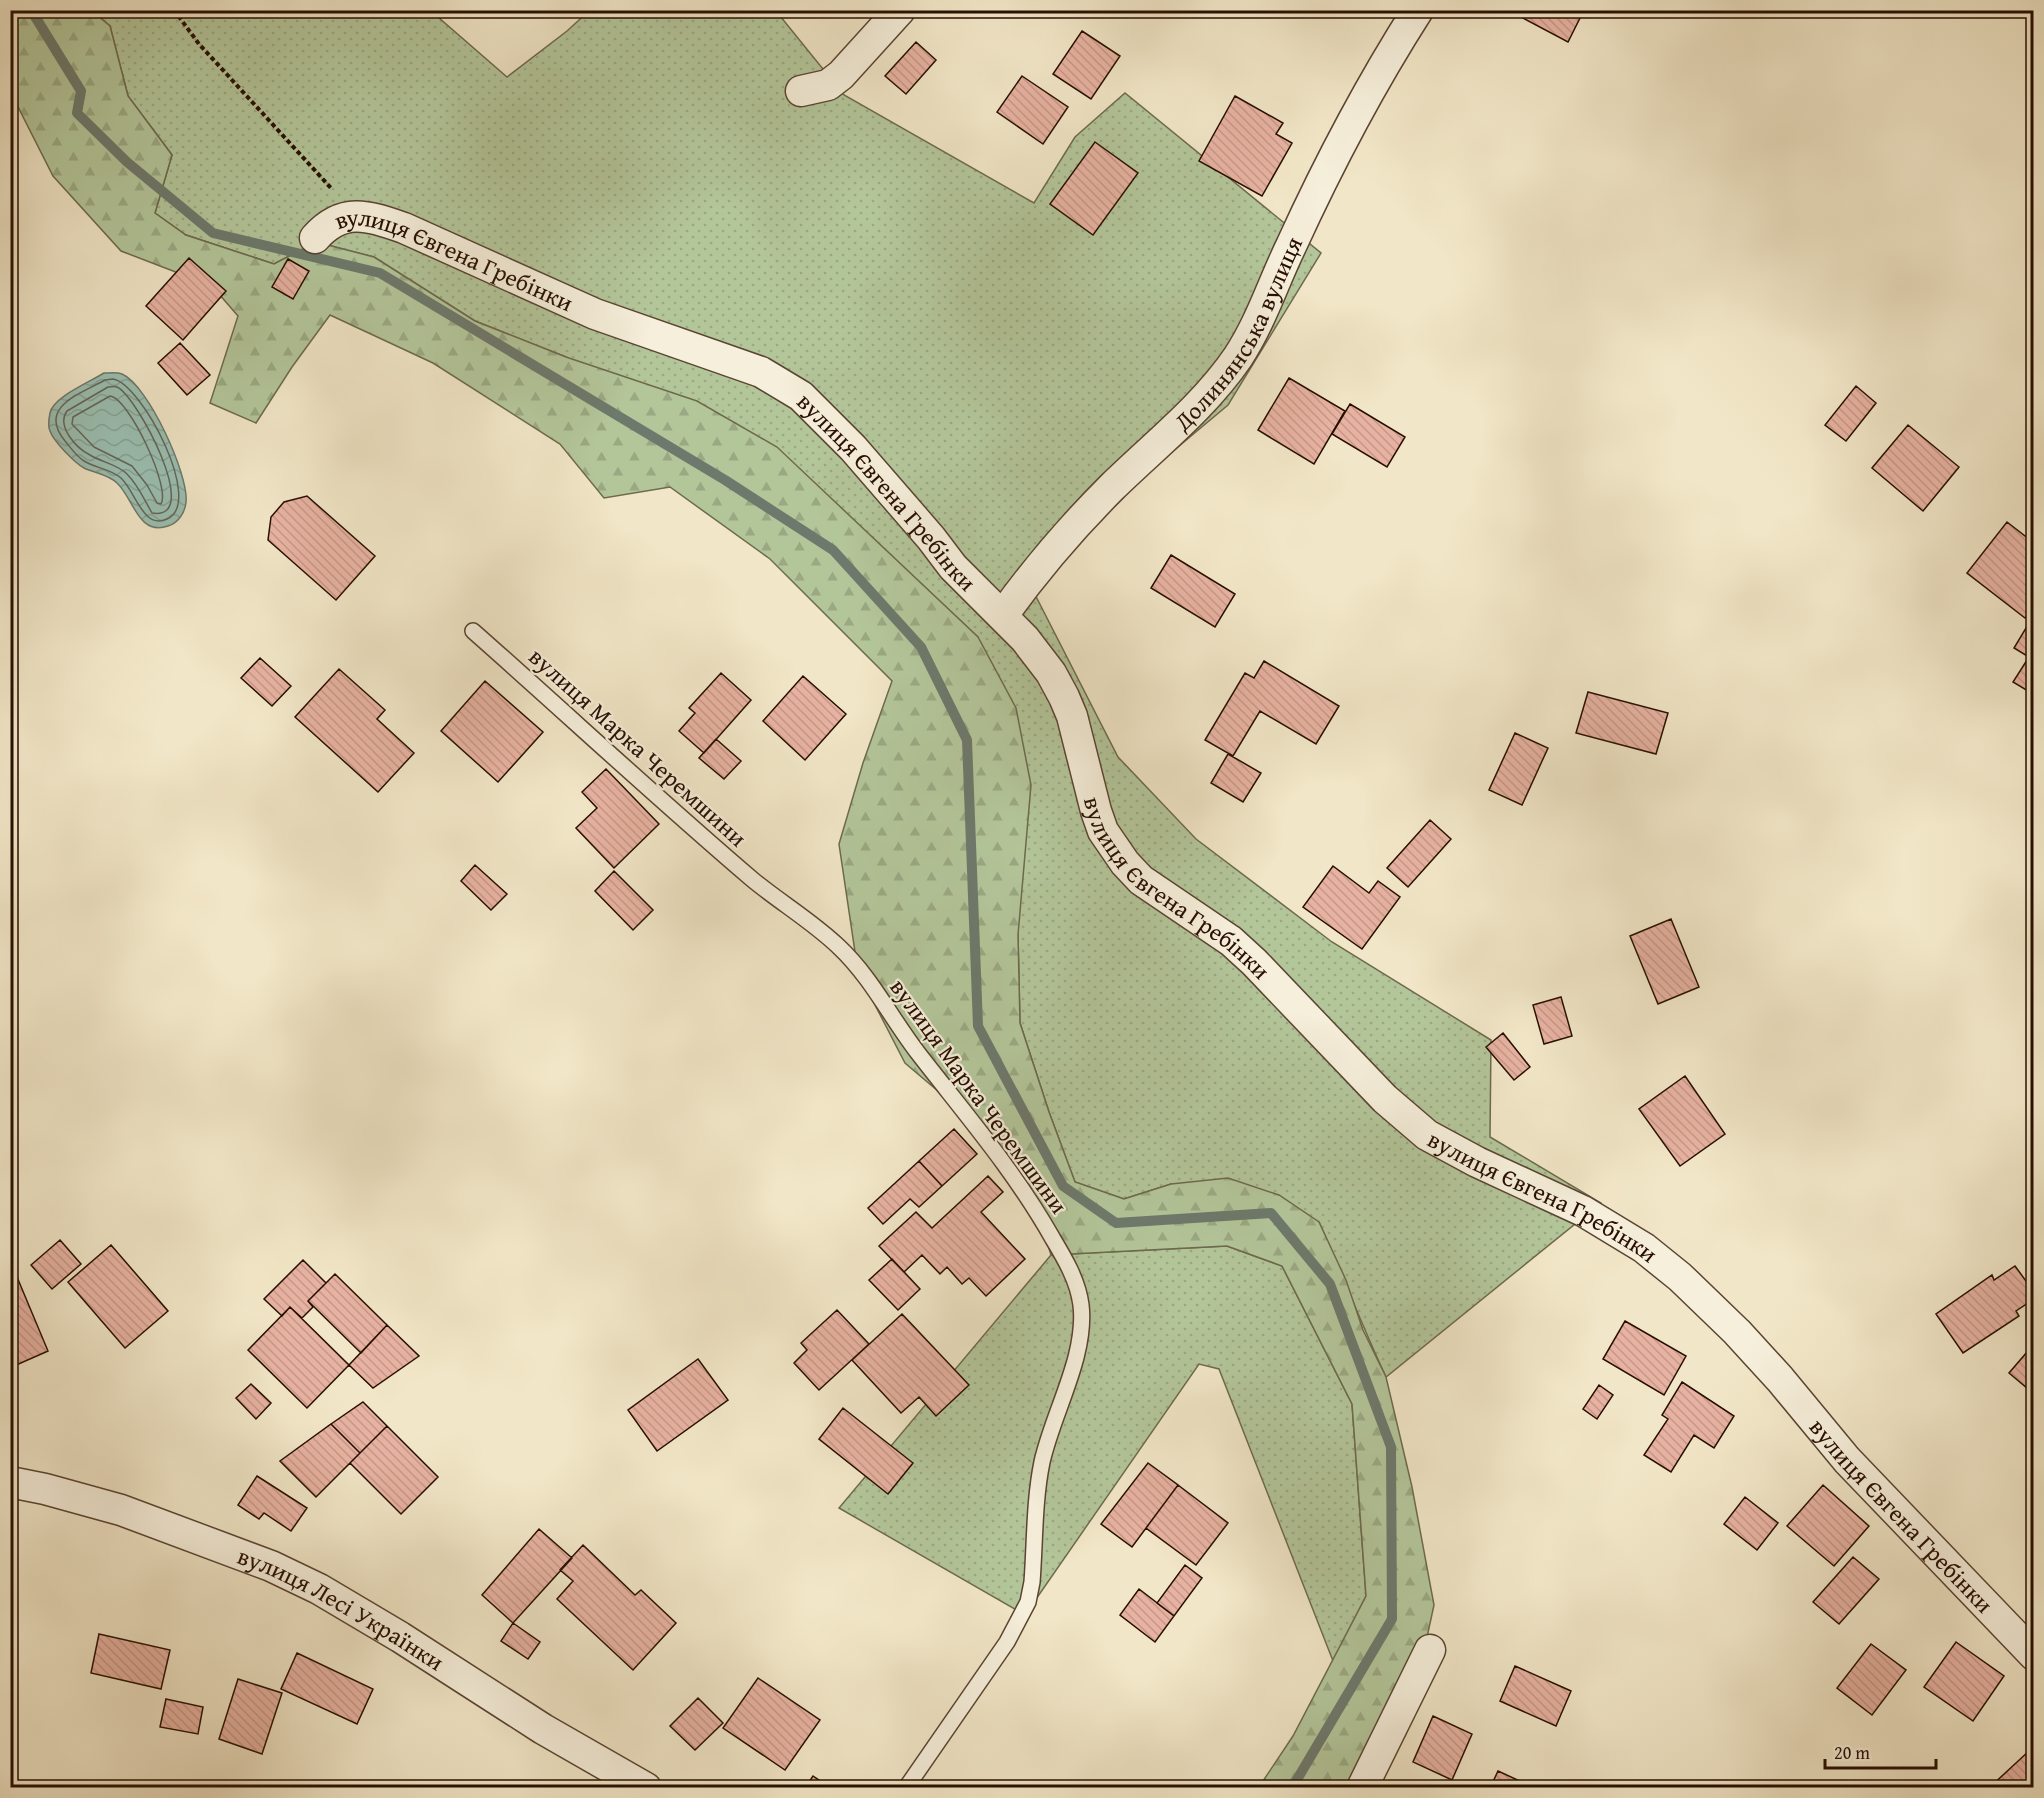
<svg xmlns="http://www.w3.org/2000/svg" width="2044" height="1798" font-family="'Gentium Book Plus',serif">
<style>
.grass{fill:url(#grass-dots);stroke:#6d6a4e;stroke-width:1.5}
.forest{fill:url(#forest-firs);stroke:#6d6a4e;stroke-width:1.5}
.water{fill:url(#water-waves);stroke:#6d796c;stroke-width:1.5}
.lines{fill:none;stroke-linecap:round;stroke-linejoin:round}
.shore{stroke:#61675a;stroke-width:1.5}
.stream{stroke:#6d796c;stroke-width:10}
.building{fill:url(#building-back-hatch);stroke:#270e01;stroke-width:1.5}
.lane-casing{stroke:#5a4432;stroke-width:18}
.street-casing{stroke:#5a4432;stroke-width:33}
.path{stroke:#270e01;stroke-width:4;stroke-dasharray:4.5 3;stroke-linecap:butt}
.lane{stroke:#f6efdb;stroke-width:15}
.street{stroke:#f6efdb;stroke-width:30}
.labels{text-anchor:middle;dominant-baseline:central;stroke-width:4.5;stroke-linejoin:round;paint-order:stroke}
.street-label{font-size:24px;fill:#270e01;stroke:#f6efdb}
</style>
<defs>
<pattern id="grass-dots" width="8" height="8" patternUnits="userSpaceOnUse" patternTransform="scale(1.5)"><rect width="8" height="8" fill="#b3c69a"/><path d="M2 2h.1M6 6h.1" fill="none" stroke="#9aa983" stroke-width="1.8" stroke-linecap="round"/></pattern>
<pattern id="forest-firs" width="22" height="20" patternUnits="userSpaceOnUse" patternTransform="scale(1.5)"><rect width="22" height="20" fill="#b3c69a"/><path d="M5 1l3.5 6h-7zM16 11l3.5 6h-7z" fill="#9aa983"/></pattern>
<pattern id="water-waves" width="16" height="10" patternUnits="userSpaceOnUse" patternTransform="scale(1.5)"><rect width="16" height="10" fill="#9bc0b3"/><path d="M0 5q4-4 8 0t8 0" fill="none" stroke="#86a498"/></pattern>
<pattern id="building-back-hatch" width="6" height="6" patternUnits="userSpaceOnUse" patternTransform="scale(1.5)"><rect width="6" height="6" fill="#e7b2a1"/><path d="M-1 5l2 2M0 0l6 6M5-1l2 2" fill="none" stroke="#c69889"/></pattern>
</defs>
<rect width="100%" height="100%" fill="#f1e6c7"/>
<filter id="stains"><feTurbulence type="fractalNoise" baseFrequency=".00333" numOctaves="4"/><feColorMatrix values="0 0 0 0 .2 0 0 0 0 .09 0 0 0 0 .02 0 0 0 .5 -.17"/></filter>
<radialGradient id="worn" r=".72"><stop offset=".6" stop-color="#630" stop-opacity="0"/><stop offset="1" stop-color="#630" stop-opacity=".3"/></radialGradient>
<!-- grass -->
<path class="grass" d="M92,11H431L507,77L567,31L589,11H776L844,95L1034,203L1075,137L1125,93L1321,253L1228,405L1025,575L1118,757L1196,839L1332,942L1491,1040L1490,1137L1601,1203L1386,1377C1362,1326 1342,1273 1319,1222L1171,1184L1124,1199L1075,1182L1049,1112L1020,1023L1018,935L978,637L865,531L566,357L475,321L374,257L316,242L274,264L186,235L155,213L172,155L128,96L110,26Z
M1227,1246L1282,1266L1352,1404L1366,1596L1333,1661L1219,1369L1199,1364L1025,1615L839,1508L1051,1255Z"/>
<!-- forest -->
<path class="forest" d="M11,11H92L110,26L128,96L172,155L155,213L186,235L274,264L316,242L374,257L475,321L566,357L697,401L777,447L978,637L1016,708L1031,785L1018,935L1020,1023L1049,1112L1075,1182L1124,1199L1171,1184L1228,1178L1279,1195L1319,1222L1346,1280L1363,1330L1386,1377L1412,1487L1434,1605L1406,1734L1373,1787H1259L1293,1736L1366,1596L1352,1404L1282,1266L1227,1246L1051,1255L1027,1175L965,1114L905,1063L858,972L839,844L863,763L892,681L770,559L670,487L604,498L560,444L433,363L330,315L292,367L256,423L210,403L238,316L212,286L121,251L53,176L11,93Z"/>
<!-- water -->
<path class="water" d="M104,373C110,373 117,372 122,374C148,385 189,475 186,502C185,513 178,523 168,526C138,536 134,499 117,483C109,475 95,473 84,468C75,463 54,442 50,431C48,427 49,418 50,413C53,397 90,382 104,373Z"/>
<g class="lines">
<!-- shore -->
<path class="shore" d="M113,379C141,383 205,503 167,519C143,530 136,492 121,478C111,469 95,468 84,461C76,456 71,448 65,441C37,407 80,394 105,380Z
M108,387C111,387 114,386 117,387C137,396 204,522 152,513C144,499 138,485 127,474C117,464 101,462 90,455C76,448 56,426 67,411Z
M110,396C129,398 171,488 161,504L157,503L147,485L132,466L94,447L72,424L73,417Z"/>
<!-- stream -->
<path class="stream" d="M31,10L81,91L77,113L127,162L213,233L380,273L725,480L833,550L921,647L967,740L978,1026L1063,1186L1116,1223L1271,1213L1330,1284L1391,1447L1392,1619L1292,1788"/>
</g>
<!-- building -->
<path class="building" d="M1508,10H1584L1568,42Z
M1082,31L1120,56L1091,99L1053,74Z
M916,42L936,60L906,94L885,76Z
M1022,76L1068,107L1043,144L997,112Z
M1235,96L1283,123L1276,134L1292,143L1262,196L1199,161Z
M1095,142L1138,173L1093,235L1050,204Z
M189,258L226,291L183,340L146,306Z
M288,259L309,271L293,299L272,287Z
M180,343L210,375L187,395L158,363Z
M1289,378L1345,411L1314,464L1258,430Z
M1856,386L1876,403L1846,441L1825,425Z
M1350,404L1405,437L1387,467L1332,434Z
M1908,425L1959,467L1923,511L1872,468Z
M307,496L375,556L336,600L268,540L271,517L284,502Z
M2007,522L2034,543V607L2025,618L1967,573Z
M1171,555L1235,594L1215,627L1151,588Z
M2029,623L2034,626L2033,694L2013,682L2029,657L2014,648Z
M260,658L291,686L272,706L241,678Z
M1264,661L1339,706L1316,744L1260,711L1233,756L1205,740L1245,673L1254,678Z
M339,669L385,710L377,719L414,753L378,792L295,717Z
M721,673L751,700L704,753L679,731L695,713L689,708Z
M803,676L846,714L805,760L763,721Z
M485,681L543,732L498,782L441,731Z
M1588,692L1668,713L1656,754L1576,733Z
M1515,733L1548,748L1522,805L1489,790Z
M716,739L741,761L724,779L699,758Z
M1228,754L1261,773L1243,802L1211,783Z
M606,769L659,824L614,868L576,828L597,808L582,792Z
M1430,820L1451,839L1408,887L1387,868Z
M475,865L507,894L491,910L461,881Z
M1333,866L1369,893L1378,881L1400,897L1362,949L1303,907Z
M614,871L653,910L633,930L595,891Z
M1671,919L1699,987L1658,1004L1630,936Z
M1561,997L1572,1036L1544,1044L1533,1005Z
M1503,1033L1530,1067L1514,1080L1486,1047Z
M1685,1076L1725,1134L1680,1166L1639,1109Z
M954,1129L977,1154L942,1186L919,1161Z
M919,1161L942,1186L919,1207L910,1199L883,1224L868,1208Z
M988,1176L1003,1192L981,1212L1025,1259L986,1296L969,1278L962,1284L947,1267L940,1274L922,1255L904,1272L879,1246L916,1212L932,1228Z
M60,1240L81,1264L52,1289L31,1265Z
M111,1245L168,1311L125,1348L68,1282Z
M892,1259L920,1289L898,1310L869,1280Z
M303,1260L326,1283L308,1301L313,1307L302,1318L290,1307L282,1316L264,1299Z
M2015,1266L2034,1292V1299L2016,1311L2019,1316L1963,1353L1936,1314L1992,1275L1994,1280Z
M335,1274L387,1325L361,1353L308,1301Z
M17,1277L48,1351L14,1366L10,1357V1279Z
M290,1307L349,1365L307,1408L248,1350Z
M837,1310L869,1344L819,1390L794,1363L807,1350L801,1343Z
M902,1314L969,1385L936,1416L919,1397L901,1413L852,1360Z
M1625,1321L1686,1356L1664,1395L1603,1359Z
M387,1325L419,1356L373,1388L349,1365Z
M2034,1344V1394L2009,1373Z
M698,1359L728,1400L657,1451L628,1410Z
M1682,1382L1734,1416L1714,1448L1694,1435L1671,1472L1644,1455L1668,1419L1662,1415Z
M251,1384L271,1403L256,1419L236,1398Z
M1599,1385L1613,1395L1597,1419L1583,1409Z
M363,1402L387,1426L360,1453L331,1424Z
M843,1408L913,1463L888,1494L819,1439Z
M331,1424L360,1453L316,1497L280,1461Z
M387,1426L438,1477L401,1514L350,1463Z
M1148,1463L1178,1485L1132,1547L1101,1524Z
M257,1476L307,1508L291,1531L264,1513L259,1519L238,1505Z
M1178,1485L1228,1523L1196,1565L1146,1528Z
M1823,1485L1869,1526L1834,1566L1787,1526Z
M1745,1497L1778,1523L1757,1550L1724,1524Z
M539,1529L572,1558L513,1623L482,1595Z
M583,1545L635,1595L641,1590L676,1623L633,1670L557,1599L573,1581L560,1570Z
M1853,1557L1879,1579L1839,1624L1813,1602Z
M1185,1565L1202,1578L1174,1616L1157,1603Z
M1139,1589L1174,1616L1155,1642L1120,1615Z
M513,1623L540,1642L528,1659L501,1641Z
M99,1634L170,1650L161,1689L91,1673Z
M1956,1642L2004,1676L1973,1721L1924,1687Z
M1871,1644L1906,1670L1872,1715L1837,1688Z
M297,1653L373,1689L357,1724L281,1689Z
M1515,1666L1571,1691L1556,1726L1500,1701Z
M758,1678L820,1720L785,1770L723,1728Z
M238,1679L282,1693L262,1754L219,1739Z
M698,1698L723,1723L695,1750L670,1726Z
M166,1699L203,1707L198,1734L160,1727Z
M1433,1716L1472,1734L1452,1780L1413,1762Z
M2030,1750L2034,1755V1788H1989Z
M1498,1771L1535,1788H1490Z
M813,1776L831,1788H805Z"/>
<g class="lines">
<defs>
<path id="lane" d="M473,631C567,714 658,799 753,880C781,903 813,922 839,947C871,977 891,1018 918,1053C966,1115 1014,1170 1053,1239C1065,1259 1078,1281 1081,1305C1087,1356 1053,1412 1042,1462C1034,1501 1035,1543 1032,1582L1028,1602L1007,1642L906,1788"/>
<g id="street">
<path d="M801,91L828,85L841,75L900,10"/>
<path id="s1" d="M315,238C343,206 369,216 404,228L595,314L761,372L801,396L853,448L931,538L953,567L1025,639L1051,673L1064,697L1072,716L1096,811L1103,831L1125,863L1141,880L1231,941L1254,962L1385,1099L1427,1135L1477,1162L1583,1211L1644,1248L1680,1277L1737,1332L1780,1379L1847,1460L2034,1655"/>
<path id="s2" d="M1003,615C1036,569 1072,527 1112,487C1155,445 1204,407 1238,357C1261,322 1273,283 1291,246C1328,165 1370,85 1418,10"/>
<path id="s3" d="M10,1482L45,1489L121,1510L271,1566L319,1589L400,1637L543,1729L646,1788"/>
<path d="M1362,1788L1430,1650"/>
</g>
</defs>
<!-- lane casing -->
<use href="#lane" class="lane-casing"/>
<!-- street casing -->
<use href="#street" class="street-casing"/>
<!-- path -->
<path class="path" d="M174,10L199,44L331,188"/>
<!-- lane -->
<use href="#lane" class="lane"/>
<!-- street -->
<use href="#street" class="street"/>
</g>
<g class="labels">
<!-- street labels -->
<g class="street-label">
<text stroke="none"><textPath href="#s1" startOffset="154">вулиця Євгена Гребінки</textPath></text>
<text stroke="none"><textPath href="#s2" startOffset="370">Долинянська вулиця</textPath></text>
<text stroke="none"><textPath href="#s1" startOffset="658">вулиця Євгена Гребінки</textPath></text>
<text transform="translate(638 747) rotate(42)">вулиця Марка Черемшини</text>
<text stroke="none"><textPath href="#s1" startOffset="1162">вулиця Євгена Гребінки</textPath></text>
<text transform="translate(979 1096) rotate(54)">вулиця Марка Черемшини</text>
<text stroke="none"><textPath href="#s1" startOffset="1648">вулиця Євгена Гребінки</textPath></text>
<text stroke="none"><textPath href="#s1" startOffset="2134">вулиця Євгена Гребінки</textPath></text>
<text stroke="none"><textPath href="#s3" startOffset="356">вулиця Лесі Українки</textPath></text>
</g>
</g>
<!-- margin -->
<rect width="2044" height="1798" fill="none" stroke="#f1e6c7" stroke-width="36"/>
<rect x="12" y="12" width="2020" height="1774" fill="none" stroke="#270e01" stroke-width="3"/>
<rect x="18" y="18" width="2008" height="1762" fill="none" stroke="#270e01" stroke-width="1.5"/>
<!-- scale -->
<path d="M1825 1759v9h111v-9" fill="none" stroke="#270e01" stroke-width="3"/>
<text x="1834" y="1759" font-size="18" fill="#270e01" stroke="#f6efdb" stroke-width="4.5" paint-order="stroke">20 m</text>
<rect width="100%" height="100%" filter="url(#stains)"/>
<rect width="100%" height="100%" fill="url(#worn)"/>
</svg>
